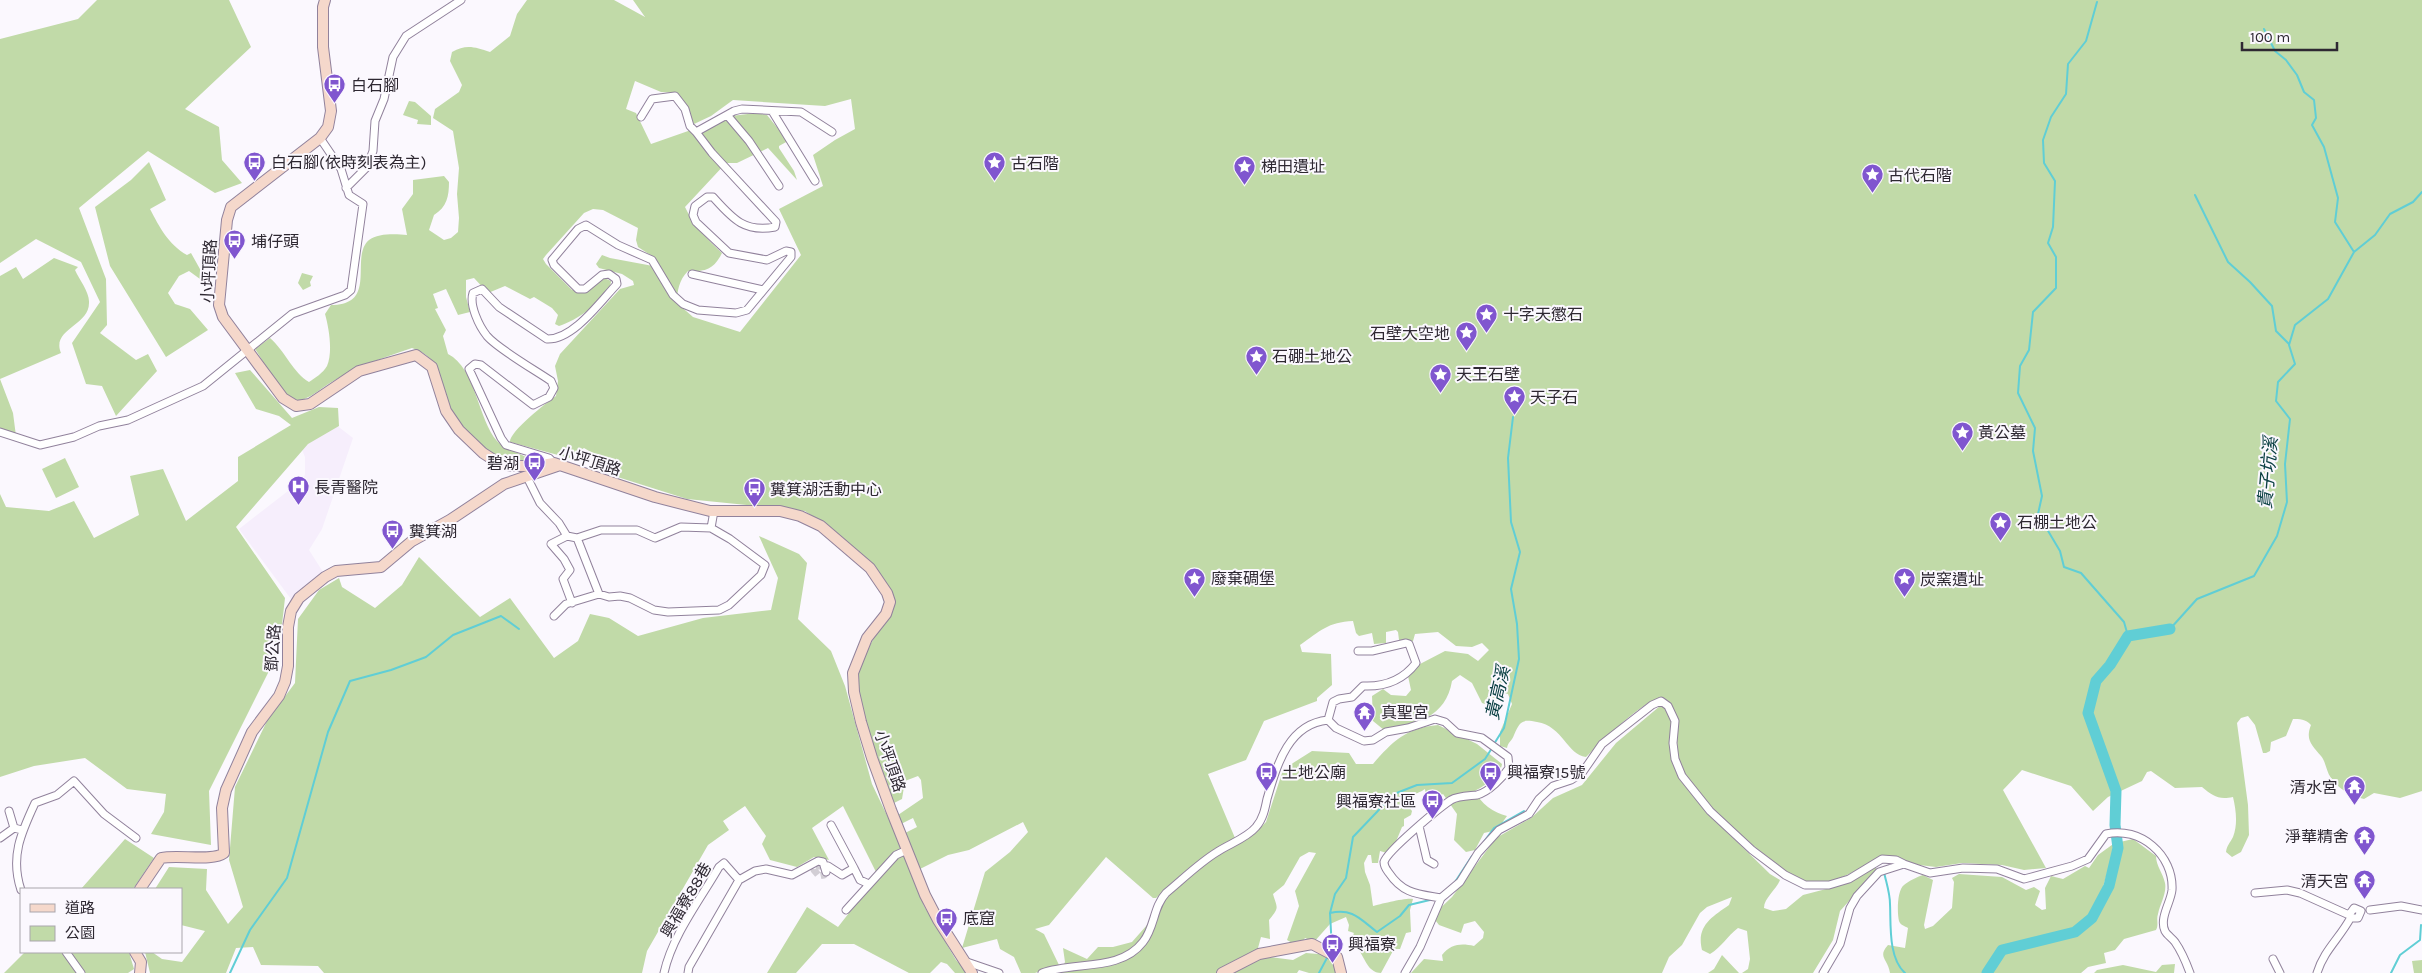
<svg xmlns="http://www.w3.org/2000/svg" width="2422" height="973" font-family="Karla,'Noto Sans TC',sans-serif">
<style>
.built{fill:#f6eefc}
.green{fill:#c1daa8;fill-rule:evenodd}
.lines{fill:none;stroke-linecap:round;stroke-linejoin:round}
.stream{stroke:#60ced5;stroke-width:2}
.river{stroke:#60ced5;stroke-width:11}
.street-tunnel{stroke:#d2ced5;stroke-width:7;stroke-dasharray:7 3.5;stroke-linecap:butt}
.street-casing{stroke:#91829c;stroke-width:9}
.secondary-casing{stroke:#91829c;stroke-width:12}
.street{stroke:#fff;stroke-width:7}
.secondary{stroke:#f5d8cb;stroke-width:10}
.labels{text-anchor:middle;dominant-baseline:central;stroke-width:4;stroke-linejoin:round;paint-order:stroke}
.poi-label{font-size:16px;fill:#2e2832;stroke:#fbf8fe;text-anchor:start}
.street-label{font-size:16px;fill:#2e2832;stroke:#fbf8fe}
.water-label{font-size:18px;font-style:italic;fill:#0b4043;stroke:#fbf8fe}
</style>
<rect width="100%" height="100%" fill="#fbf8fe"/>
<!-- built -->
<path class="built" d="M331,421L353,438L322,529L309,550L323,572L291,599L239,529L297,484L305,475V457L299,442Z"/>
<!-- green -->
<path class="green" d="M97,0H229L251,47L185,109L219,127L222,160L242,183L215,193L148,151L79,208L106,279L107,325L100,333L136,360L148,354L157,371L116,416L102,386L86,384L72,343L100,302L81,262L36,239L0,263V39L78,19Z
M527,0H614L645,17L633,0H2422V791L2400,798L2374,793L2364,799C2352,796 2338,789 2331,778C2326,771 2326,762 2321,756C2312,745 2305,740 2311,725C2306,719 2299,719 2293,719L2286,736L2271,742L2270,751L2266,753H2263L2255,725L2248,716L2241,718L2237,723L2248,805L2249,835L2241,852L2232,857L2226,852C2227,845 2230,843 2233,837C2238,824 2236,810 2233,797C2218,800 2213,796 2202,787L2175,788L2151,771L2147,772L2142,781L2108,797L2093,811L2071,786L2022,770L2003,790L2046,868L2024,870L2002,865L1962,863L1936,867L1911,864L1883,856C1859,868 1837,885 1809,883C1787,881 1692,794 1683,773C1678,760 1677,749 1677,735C1677,731 1678,724 1677,720C1675,713 1666,704 1661,698C1640,702 1603,741 1586,757C1567,755 1563,726 1537,722C1522,719 1520,721 1514,735C1512,741 1508,742 1507,748L1500,746V732L1512,704L1508,694L1504,693C1497,700 1492,707 1482,703L1472,683L1460,675L1452,681C1446,717 1416,725 1384,730L1373,721L1372,696L1383,689L1391,695L1406,696L1411,690L1408,676L1420,664L1445,651L1468,654L1478,661L1489,650L1482,643L1472,647L1456,646L1438,632L1415,634L1413,641L1410,643L1399,640L1398,632L1396,630L1386,632V643L1374,644L1372,633L1359,636L1356,633L1353,621C1328,622 1320,631 1300,645L1302,652L1331,654L1332,685L1317,698V701L1264,721L1246,760L1208,774L1235,838L1187,870L1156,898H1153L1106,857L1049,925L1035,929L1044,934L1059,965L1035,973H1021L1014,957L1000,949L997,939L962,948L985,872L1010,852L1028,832L1023,822L969,850L948,855L920,869L905,833L917,827L913,818L901,824L898,815L923,798L921,780L918,776L905,781L902,799L894,803L890,800L864,720L857,682L861,663L878,630L890,595L833,531L805,511L687,499L608,474L601,470L596,455L584,448L569,458L510,442C509,432 546,403 556,396L558,381L555,366L560,354L620,289L634,285L633,281L622,274L599,268L596,264L602,255L610,258L653,266L655,258L638,247L636,240L638,228L603,210L593,209L584,213L546,255L543,259L546,264L572,290H588L604,278L611,281C611,298 574,322 559,326L555,324L558,315L552,308L534,297L530,299L505,286L488,293L474,278L466,280V297L470,312L458,315L446,289L433,294L438,308L435,309L446,330L443,336L448,354C476,368 478,420 497,441C506,451 520,452 531,460L530,462C497,465 466,439 450,410C436,385 446,359 412,348C382,358 356,367 330,383C320,389 303,405 292,399C279,391 264,362 255,349L270,338C285,351 294,374 309,382C315,378 323,373 327,366C333,352 329,328 325,314L331,305C379,305 349,257 369,240C378,233 396,234 407,235L402,209L413,194V180L444,176L449,182C449,196 447,207 434,215L429,230L444,240L451,238L458,232L459,218L457,194L459,168L453,131L433,118L435,109L459,92L462,85L450,61L452,52C466,44 475,47 490,52L510,36L517,14ZM635,81L661,92L677,93L694,124L711,116L733,100L825,106L851,99L855,129L835,140L813,155L823,186L779,209L801,255L740,332L693,317L677,303C677,291 679,280 688,271C706,272 714,269 722,253C707,239 693,225 685,207L726,163H737L768,148L797,180L794,171L779,148V146L788,141L767,115L756,113L731,116L651,144L636,113L626,109Z
M409,101L415,102L431,116V125L417,124L418,120L403,115Z
M149,162L166,200L150,209C160,228 168,244 187,255L191,253L205,278L200,279L189,271L179,276L168,293L175,304L190,309L208,330L166,357L110,266L95,207L131,180Z
M54,258L78,267L75,270C79,279 90,293 89,303C89,326 51,329 61,353L0,379L13,413L16,436L0,432V276L16,267L23,279Z
M302,273L313,276L310,282L311,286L303,290L298,283Z
M250,370L292,418L319,407L338,408L339,426L308,444L236,527L285,598L279,651L209,791L211,845L151,834L164,812L166,794L127,789L85,758L34,766L0,777V494L6,507L49,511L74,501L94,538L139,515L130,476L163,469L186,521L238,481V457L291,425L279,416L256,409L235,373Z
M65,458L79,487L56,498L42,469Z
M759,536L799,554L807,563L798,619L831,651L845,686L872,784L893,828L924,906L956,960L969,973H955L947,964L941,962L930,973H909L854,944H822L796,973H767L807,907L838,927L878,876L843,806L812,828L829,860L814,857L797,867L770,860L762,844L766,836L745,806L723,821L729,830L708,845L647,951L642,973H324L318,966L261,965L253,947L236,948L226,973H150L145,952H152L162,959L182,962L205,931L181,925V889H155L169,867L207,869L206,890L228,924L243,907L229,860L235,787L268,719L295,683L298,619L319,590L339,578L342,587L375,608L402,585L419,557L480,617L510,598L554,658L578,641L590,614L609,618L638,636L703,618L771,610L778,578Z
M1660,706L1666,708L1673,721L1670,735L1671,749L1680,779L1720,825L1770,874L1780,880C1776,890 1764,898 1764,908L1773,911L1786,909L1803,895L1830,888L1875,867L1877,870L1840,911L1833,940L1813,973H1742L1748,969L1750,959L1747,931L1738,928C1727,936 1722,947 1710,954L1702,950C1696,926 1712,917 1729,905L1732,897L1707,907L1700,913L1682,945L1669,957L1662,973H1411L1424,959L1443,961L1442,955C1451,944 1461,943 1474,946L1483,938L1484,932L1475,921L1464,924L1461,933L1439,925L1432,916L1452,897L1496,838L1531,818L1553,798L1582,785L1616,743Z
M1438,725L1477,744L1502,764C1500,777 1485,785 1475,791C1480,803 1494,813 1507,816L1497,830L1484,833L1475,850L1466,852L1454,840L1457,814L1443,794L1434,800L1426,796L1425,789C1418,794 1407,795 1408,806L1412,811L1411,815L1404,819V826L1402,827L1395,844L1387,853L1380,851L1378,863H1372L1371,855H1368L1364,863L1365,872L1370,885L1373,906C1380,904 1408,897 1413,899L1410,910L1411,932L1406,933L1400,949H1394L1381,973C1377,973 1375,972 1371,969C1367,966 1362,954 1358,949C1355,945 1352,946 1349,941L1354,933L1348,931L1349,925L1346,917L1330,924L1314,942L1305,938L1299,947L1287,940L1299,906L1295,891L1316,853L1309,852L1300,857L1284,885L1273,894C1277,908 1280,907 1269,920L1270,939L1261,937L1258,948L1262,953L1270,957L1293,960L1306,953L1330,955L1342,973H1309L1299,970L1297,973H1060L1065,962L1063,948L1087,959L1098,947H1113L1132,942L1147,925L1161,902L1176,888L1218,854L1258,830L1266,822L1282,773L1293,763L1312,751L1349,753L1356,764H1373C1393,741 1406,728 1438,725Z
M125,839L154,858L133,889H81Z
M2133,839L2156,856C2156,866 2163,873 2165,883C2167,893 2160,904 2158,914C2156,920 2159,925 2156,930L2124,939L2115,950L2104,953L2106,963L2088,967L2081,973H1890C1888,959 1877,957 1888,945L1905,948L1908,928C1905,926 1900,925 1899,921C1897,913 1897,890 1904,885C1909,881 1917,877 1923,875L1933,880L1924,925L1925,929L1933,926L1952,908L1954,882L1952,878L1959,874L2002,877L2026,890L2034,887L2040,891L2035,905L2042,910L2046,909L2045,888L2051,876L2063,879L2085,866L2089,868L2098,855L2116,842L2099,901L2107,887L2120,842Z
M25,952H129L134,969L128,973H4Z
M1722,955L1739,973H1708L1714,969Z
M2422,960V973H2414L2412,961Z
M2175,964L2174,973H2094L2097,970L2123,965L2156,972L2162,965Z"/>
<g class="lines">
<!-- stream -->
<path class="stream" d="M2097,2L2086,41L2068,64L2066,94L2051,117L2043,140L2044,163L2055,181L2053,227L2048,243L2056,257V288L2033,312L2029,350L2020,366L2018,393L2035,428L2033,451L2042,496L2038,514L2060,551L2064,567L2081,573L2124,622L2128,636
M2264,29L2275,51L2286,60L2297,75L2304,92L2314,100L2316,118L2312,125L2324,147L2338,198L2335,222L2354,252
M2195,195L2228,262L2250,282L2272,306L2276,331L2289,344
M2170,629L2197,599L2254,576L2277,536L2287,502L2285,464L2290,419L2276,401L2278,382L2295,364L2289,345L2295,325L2328,299L2354,252L2375,235L2390,214L2413,202L2422,192
M1494,744L1504,728L1519,659L1517,624L1511,589L1520,552L1511,522L1508,458L1513,417
M1483,843L1494,828L1524,811
M1884,872C1886,882 1890,893 1890,904C1891,924 1888,958 1905,973
M1455,882L1472,856
M1330,913C1353,908 1360,919 1377,932L1400,916L1409,905L1434,899
M1332,950L1330,913L1335,894L1346,878L1353,837L1394,794L1417,785L1452,783L1485,759L1492,748
M230,973L250,930L287,878L328,732L350,681L391,670L426,657L453,635L501,616L519,629
M1319,973L1328,956
M2391,973L2400,955L2420,940L2421,925"/>
<!-- river -->
<path class="river" d="M1987,973L2002,950L2075,932L2092,918L2109,886L2118,848L2115,825L2116,791L2088,713L2096,681L2110,665L2128,636L2170,629"/>
<!-- street-tunnel -->
<path class="street-tunnel" d="M826,872L824,875L819,876L814,870L816,866H828"/>
<defs>
<path id="street" d="M772,111L815,181
M727,115L749,141L779,186
M641,117L652,99L675,96L685,109L690,126L696,132
M346,188L367,167L373,151L375,121L384,99L393,57L406,36L461,0
M692,274L763,290
M0,432L40,445L74,437L99,426L128,420L203,386L292,314L345,295L351,290L363,204L349,195L341,169L320,138
M554,463L549,458L506,445L501,438L469,369L475,364L481,365L533,405L549,397L554,388L551,381C535,370 498,349 487,336C479,326 469,305 473,293L482,289L499,307L547,339C573,340 600,302 617,284L616,279L609,274L602,275L585,289H578L554,265L552,260L578,229L586,225L618,245L652,260L673,295L683,304L698,310L736,313L747,310L791,257V252L786,251L767,260L729,253L696,222L693,215L695,206L707,197H713C732,218 744,233 775,227L776,222L712,153L696,132L734,111L742,109L801,112L832,132
M527,477L540,503L559,523L567,536
M577,538L599,594
M572,603L563,579L570,570L564,559L551,544L567,536L577,538L601,530H637L655,538L681,527L711,528
M554,616L566,604L599,594L609,597L620,596L630,598L654,610L668,612L719,610L729,605L761,575L765,565L730,539L711,528L714,511
M1328,720L1333,702L1339,699L1352,697L1363,686C1384,687 1403,680 1416,663L1409,644L1406,643L1372,651H1358
M9,811L14,828
M1419,826L1427,860L1434,864
M0,838L14,828L22,830
M828,866L842,875L854,868L831,825
M854,868L860,880L869,884
M739,880L755,871L766,869L792,875L818,861L823,862L826,872
M21,890C10,857 21,833 35,803L57,795L74,781L104,814L136,838
M2255,893L2287,890L2300,893L2349,915L2354,908L2361,911L2358,918H2352L2349,915
M846,910L896,855L907,850
M2370,910L2401,906L2422,910
M66,952L81,973
M2273,959L2280,973
M964,961L999,973
M664,973C672,936 700,900 719,867L724,863L739,880L689,967L688,973
M1042,973C1075,961 1120,972 1143,942C1155,927 1153,907 1166,893C1183,879 1199,863 1217,852C1229,844 1247,838 1256,827C1263,819 1265,809 1267,799C1277,765 1288,724 1328,720L1336,728L1364,741L1373,740L1386,732L1408,728L1435,719L1445,722L1457,733L1482,738L1508,757L1509,768C1503,777 1489,792 1477,795C1469,796 1458,796 1451,800C1439,808 1387,851 1384,862C1384,867 1386,869 1389,873C1403,894 1418,894 1441,898
M1405,973L1420,947L1441,898L1460,882L1478,853L1499,830L1529,814L1539,799L1553,786L1571,780L1582,773L1602,744L1652,705L1661,701L1668,706L1675,721L1673,743L1675,759L1682,776L1710,811L1752,850L1785,875L1805,885H1829L1849,879L1882,859L1896,860L1904,864L1930,873L1963,868L1997,869L2024,879L2072,866L2088,859L2106,834C2140,826 2174,855 2172,890C2171,902 2159,918 2165,931C2167,935 2172,938 2175,942C2182,952 2186,962 2190,973
M1823,973L1840,944L1850,908L1857,896L1879,872L1904,864
M2317,973C2324,950 2340,938 2351,917"/>
<path id="secondary" d="M325,0L323,7V47L331,111L328,127L320,138L231,207L227,220L219,305L223,317L283,398L296,406L310,404L359,371L416,355L432,367L446,411L459,430L483,453L497,462L511,466H536L554,463L655,497L710,511H780L800,516L821,526L870,568L887,593L890,602L886,614L867,638L853,673L854,692L861,722L872,758L891,810L925,895L938,920L972,973
M140,889L161,858C178,854 212,862 224,853L222,808L226,790L252,732L279,696L285,682L288,666V627L291,611L299,598L325,577L336,571L381,567L412,541L450,520L504,484L560,465
M135,952L141,962L140,973
M1222,973L1259,954L1312,944L1337,957L1341,973"/>
</defs>
<!-- street casing -->
<use href="#street" class="street-casing"/>
<!-- secondary casing -->
<use href="#secondary" class="secondary-casing"/>
<!-- street -->
<use href="#street" class="street"/>
<!-- secondary -->
<use href="#secondary" class="secondary"/>
</g>
<!-- icons -->
<defs>
<symbol id="bus-pin" viewBox="-11 -11 22 30"><path d="M0 17L-7.5 6A9.5 9.5 0 1 1 7.5 6Z" fill="#8056cf" stroke="#fbf8fe"/><path d="M-5-6H5V4H4V6H2V4H-2V6H-4V4H-5ZM-3.5-4V0h7V-4ZM-3.5 1.2v1.5H-2V1.2ZM2 1.2v1.5H3.5V1.2Z" fill="#fff"/></symbol>
<symbol id="sight-pin" viewBox="-11 -11 22 30"><path d="M0 17L-7.5 6A9.5 9.5 0 1 1 7.5 6Z" fill="#8056cf" stroke="#fbf8fe"/><path d="M0-6L1.8-2.2L6-1.7L2.9 1.2L3.7 5.4L0 3.3L-3.7 5.4L-2.9 1.2L-6-1.7L-1.8-2.2Z" fill="#fff"/></symbol>
<symbol id="hospital-pin" viewBox="-11 -11 22 30"><path d="M0 17L-7.5 6A9.5 9.5 0 1 1 7.5 6Z" fill="#8056cf" stroke="#fbf8fe"/><path d="M-5-5h3v3.5h4V-5h3V5h-3V1.5h-4V5h-3Z" fill="#fff"/></symbol>
<symbol id="temple-pin" viewBox="-11 -11 22 30"><path d="M0 17L-7.5 6A9.5 9.5 0 1 1 7.5 6Z" fill="#8056cf" stroke="#fbf8fe"/><path d="M0-6L5-2H3V0L6.5 2.5H4V6H1.5V3h-3V6H-4V2.5H-6.5L-3 0V-2H-5Z" fill="#fff"/></symbol>
</defs>
<g fill-rule="evenodd">
<use href="#bus-pin" x="322" y="72" width="25" height="34"/>
<use href="#bus-pin" x="242" y="150" width="25" height="34"/>
<use href="#sight-pin" x="982" y="150" width="25" height="34"/>
<use href="#sight-pin" x="1232" y="154" width="25" height="34"/>
<use href="#sight-pin" x="1860" y="162" width="25" height="34"/>
<use href="#bus-pin" x="222" y="228" width="25" height="34"/>
<use href="#sight-pin" x="1474" y="302" width="25" height="34"/>
<use href="#sight-pin" x="1454" y="320" width="25" height="34"/>
<use href="#sight-pin" x="1244" y="344" width="25" height="34"/>
<use href="#sight-pin" x="1428" y="362" width="25" height="34"/>
<use href="#sight-pin" x="1502" y="384" width="25" height="34"/>
<use href="#sight-pin" x="1950" y="420" width="25" height="34"/>
<use href="#bus-pin" x="522" y="450" width="25" height="34"/>
<use href="#hospital-pin" x="286" y="474" width="25" height="34"/>
<use href="#bus-pin" x="742" y="476" width="25" height="34"/>
<use href="#sight-pin" x="1988" y="510" width="25" height="34"/>
<use href="#bus-pin" x="380" y="518" width="25" height="34"/>
<use href="#sight-pin" x="1182" y="566" width="25" height="34"/>
<use href="#sight-pin" x="1892" y="566" width="25" height="34"/>
<use href="#temple-pin" x="1352" y="700" width="25" height="34"/>
<use href="#bus-pin" x="1254" y="760" width="25" height="34"/>
<use href="#bus-pin" x="1478" y="760" width="25" height="34"/>
<use href="#temple-pin" x="2342" y="774" width="25" height="34"/>
<use href="#bus-pin" x="1420" y="788" width="25" height="34"/>
<use href="#temple-pin" x="2352" y="824" width="25" height="34"/>
<use href="#temple-pin" x="2352" y="868" width="25" height="34"/>
<use href="#bus-pin" x="934" y="906" width="25" height="34"/>
<use href="#bus-pin" x="1320" y="932" width="25" height="34"/>
</g>
<g class="labels">
<!-- poi labels -->
<g class="poi-label">
<text x="351" y="85">白石腳</text>
<text x="271" y="162">白石腳(依時刻表為主)</text>
<text x="1011" y="163">古石階</text>
<text x="1261" y="166">梯田遺址</text>
<text x="1888" y="175">古代石階</text>
<text x="251" y="241">埔仔頭</text>
<text x="1503" y="314">十字天懲石</text>
<text x="1450" y="333" text-anchor="end">石壁大空地</text>
<text x="1272" y="356">石硼土地公</text>
<text x="1456" y="374">天王石壁</text>
<text x="1530" y="397">天子石</text>
<text x="1978" y="432">黃公墓</text>
<text x="519" y="463" text-anchor="end">碧湖</text>
<text x="314" y="487">長青醫院</text>
<text x="770" y="489">糞箕湖活動中心</text>
<text x="2017" y="522">石棚土地公</text>
<text x="409" y="531">糞箕湖</text>
<text x="1211" y="578">廢棄碉堡</text>
<text x="1920" y="579">炭窯遺址</text>
<text x="1381" y="712">真聖宮</text>
<text x="1282" y="772">土地公廟</text>
<text x="1507" y="772">興福寮15號</text>
<text x="2338" y="787" text-anchor="end">清水宮</text>
<text x="1416" y="801" text-anchor="end">興福寮社區</text>
<text x="2349" y="836" text-anchor="end">淨華精舍</text>
<text x="2349" y="881" text-anchor="end">清天宮</text>
<text x="963" y="918">底窟</text>
<text x="1348" y="944">興福寮</text>
</g>
<!-- street labels -->
<g class="street-label">
<text transform="translate(209 271) rotate(-87)">小坪頂路</text>
<text transform="translate(590 461) rotate(17)">小坪頂路</text>
<text transform="translate(273 648) rotate(-86)">鄧公路</text>
<text transform="translate(890 761) rotate(71)">小坪頂路</text>
<text transform="translate(686 900) rotate(-60)">興福寮88巷</text>
</g>
<!-- water labels -->
<g class="water-label">
<text transform="translate(2268 473) rotate(-85)">貴子坑溪</text>
<text transform="translate(1498 693) rotate(-77)">黃高溪</text>
</g>
</g>
<!-- legend -->
<rect x="20" y="888" width="162" height="65" fill="#fbf8fe" stroke="#a9a5ac"/>
<rect x="30" y="904" width="25" height="8" fill="#f5d8cb" stroke="#a9a5ac"/>
<text x="65" y="913" font-size="15" fill="#2e2832">道路</text>
<rect x="30" y="926" width="25" height="15" fill="#c1daa8" stroke="#a9a5ac"/>
<text x="65" y="938" font-size="15" fill="#2e2832">公園</text>
<!-- scale -->
<path d="M2242 42v8h95v-8" fill="none" stroke="#2e2832" stroke-width="2.5"/>
<text x="2250" y="42" font-size="15" fill="#2e2832" stroke="#fbf8fe" stroke-width="4" paint-order="stroke">100 m</text>
</svg>
